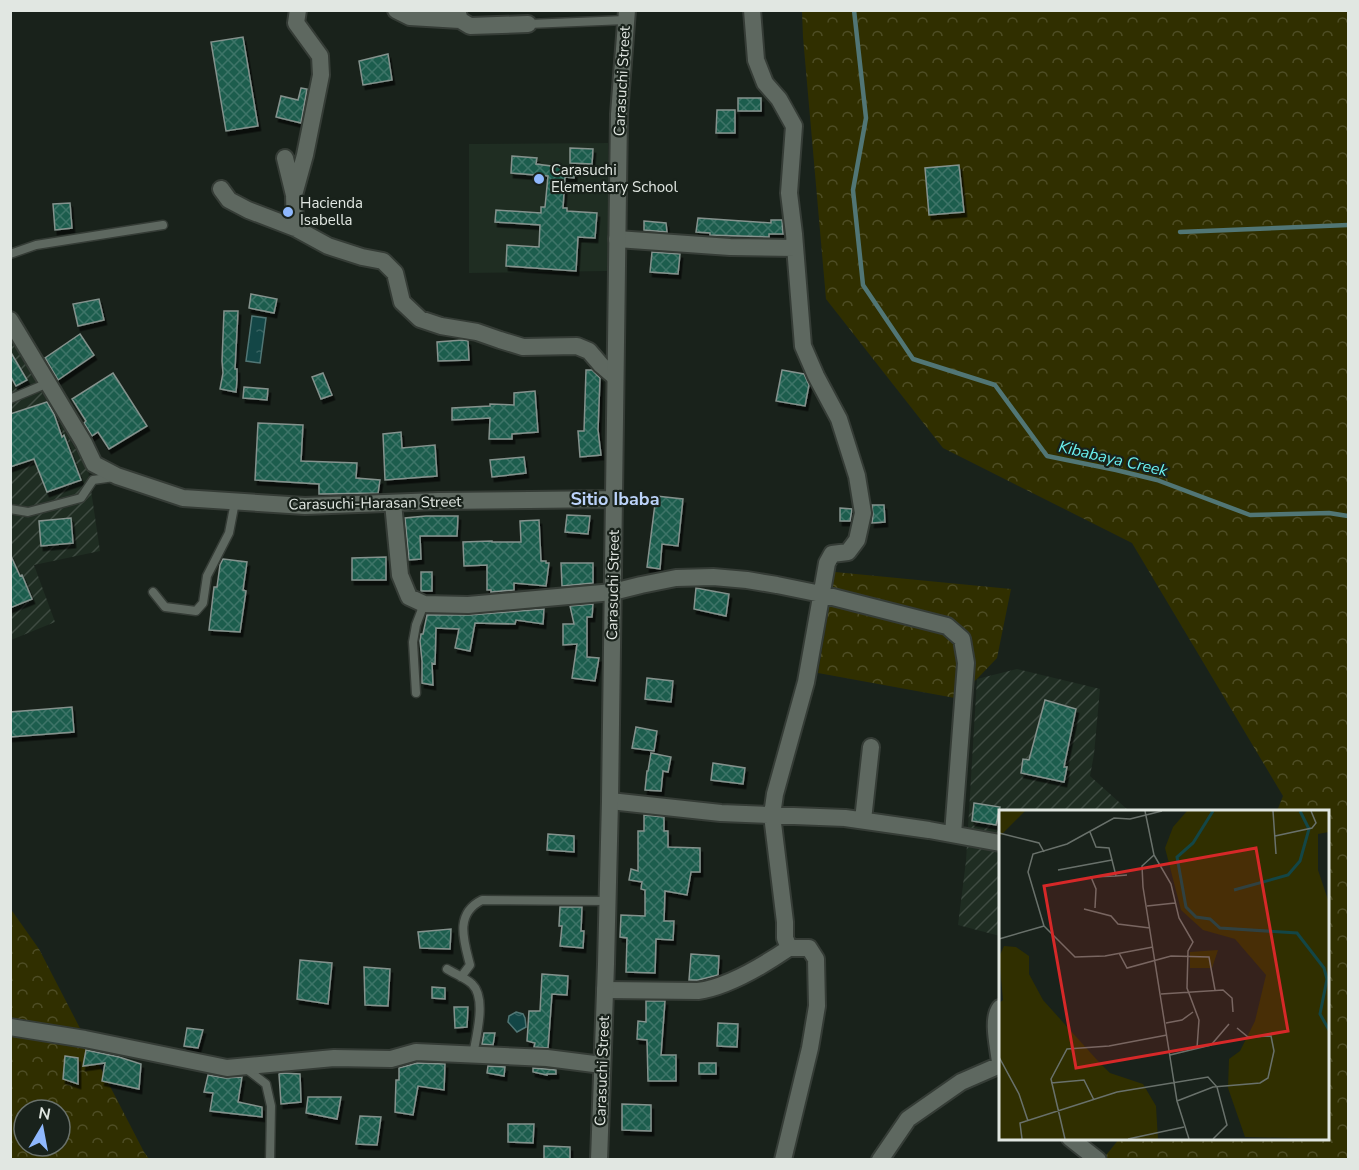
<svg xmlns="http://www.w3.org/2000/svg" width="1359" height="1170" font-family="'Nunito Sans',sans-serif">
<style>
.built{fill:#1f2d22}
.industrial{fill:url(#industrial-furrows)}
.forest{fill:url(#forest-crowns);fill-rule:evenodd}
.water{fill:url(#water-ripples);stroke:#517675;stroke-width:1.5}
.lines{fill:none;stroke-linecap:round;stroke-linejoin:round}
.stream{stroke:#517675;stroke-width:4.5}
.building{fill:url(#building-cross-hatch);stroke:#84928d;stroke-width:1.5;filter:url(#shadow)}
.service-casing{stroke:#353c36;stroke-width:11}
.minor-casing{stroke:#353c36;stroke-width:20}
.tertiary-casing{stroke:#353c36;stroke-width:20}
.service{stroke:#5e6860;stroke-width:8}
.minor{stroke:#5e6860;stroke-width:16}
.tertiary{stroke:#5e6860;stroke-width:16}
.poi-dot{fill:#8fb8fd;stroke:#19221b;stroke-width:2}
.labels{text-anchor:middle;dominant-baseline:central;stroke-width:4.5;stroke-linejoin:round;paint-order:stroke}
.street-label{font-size:15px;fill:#e1e7e2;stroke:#19221b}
.poi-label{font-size:15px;fill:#e1e7e2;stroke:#19221b;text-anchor:start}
.water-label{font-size:16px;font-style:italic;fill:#6af1f1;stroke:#19221b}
.quarter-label{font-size:18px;font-weight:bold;fill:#bcd3fa;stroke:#19221b}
.inset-river{fill:none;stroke:#134646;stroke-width:3}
.inset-road{fill:none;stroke:#69716b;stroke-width:1.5}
.view{fill:#d62828;fill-opacity:0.15;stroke:#d62828;stroke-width:3}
.inset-edge{fill:none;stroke:#e1e7e2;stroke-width:3}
</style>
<defs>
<pattern id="industrial-furrows" width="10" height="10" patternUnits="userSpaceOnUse" patternTransform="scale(1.5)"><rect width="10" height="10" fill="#1f2d22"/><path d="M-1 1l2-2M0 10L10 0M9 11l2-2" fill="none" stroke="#3f4b42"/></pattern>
<pattern id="forest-crowns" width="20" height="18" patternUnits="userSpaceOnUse" patternTransform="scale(1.5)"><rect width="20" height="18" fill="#302f00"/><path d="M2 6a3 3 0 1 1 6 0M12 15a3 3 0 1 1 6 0" fill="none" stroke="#4e4d25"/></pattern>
<pattern id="water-ripples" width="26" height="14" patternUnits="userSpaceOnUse" patternTransform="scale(1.5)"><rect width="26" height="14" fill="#134646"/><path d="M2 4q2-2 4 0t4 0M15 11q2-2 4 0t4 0" fill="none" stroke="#356160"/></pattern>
<pattern id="building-cross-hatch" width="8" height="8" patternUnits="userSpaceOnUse" patternTransform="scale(1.5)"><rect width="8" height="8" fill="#1d5d4e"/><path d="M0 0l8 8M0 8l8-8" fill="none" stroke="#3e7467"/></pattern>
<filter id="shadow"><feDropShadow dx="2.5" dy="4.5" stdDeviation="0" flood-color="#0009"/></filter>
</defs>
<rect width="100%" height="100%" fill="#19221b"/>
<!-- built -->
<path class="built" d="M608,143L609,271L469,273V144Z"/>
<!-- industrial -->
<path class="industrial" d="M10,339L88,470L100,551L34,565L55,622L11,640Z
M1017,669L1100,689L1094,754L1090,776L1129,811L1000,812V936L958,925L966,861L977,679Z"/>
<!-- forest -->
<path class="forest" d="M802,11H1348V1159H1103L1119,1139L1328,1138V812L1277,811L1283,796L1132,543L943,448L826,299L803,37Z
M835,572L1011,589L997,658L977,679L955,698L818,673Z
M10,908L39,949L144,1152L149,1159H11ZM24,1110H60V1146H24Z"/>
<!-- water -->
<path class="water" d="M252,316L266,318L260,363L246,361Z
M516,1012L523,1014L525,1018L526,1027L517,1032L508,1022L509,1016Z"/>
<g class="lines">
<!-- stream -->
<path class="stream" d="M854,10L866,118L853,190L863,285L913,359L995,385L1047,456L1116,470L1157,480L1250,515L1329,513L1348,516
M1180,232L1348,225"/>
</g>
<!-- building -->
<path class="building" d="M243,37L258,126L226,131L211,42Z
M388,54L392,80L363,85L359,61Z
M301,88L307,89L301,123L276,117L281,96L298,100Z
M738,98H761V111H738Z
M717,110H735V133H716Z
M570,148L593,149L592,164L570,163Z
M512,156L537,158L536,164L575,169L574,178L565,177L563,208H567V211L597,213L595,238L578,237L576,271L506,266L507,245L539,247L540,225L495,222L496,210L541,213V207H545L548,176L511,173Z
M959,165L964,212L929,215L925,168Z
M70,203L72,228L55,230L53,204Z
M698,218L771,223V220H782L783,234H769V237L710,235V233L696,232Z
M644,221L666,223L667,232L644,230Z
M652,252L680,254L678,274L650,272Z
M251,294L277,299L274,313L249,308Z
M99,299L104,320L78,326L73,304Z
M224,311H238L235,369H237V380L236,392L220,389L223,373L222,361Z
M80,334L94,355L58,380L45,358Z
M463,340L468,341L469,360L438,361L437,342Z
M10,351L27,380L16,386L10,375Z
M586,370H592L600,378L598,430L601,455L580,457L578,431H584Z
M782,370L804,374L809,385L805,406L776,401Z
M113,373L147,426L109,449L98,432L92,436L84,423L86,421L72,399Z
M323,373L332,395L321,399L312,377Z
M244,387L268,389L267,400L243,398Z
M535,391L538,432L512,434V439H489L490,418L452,420V408L490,406V404L514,405V393Z
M47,402L54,414L62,437L64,435L81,480L47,492L34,459L10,467V414Z
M258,423L303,425L301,461L357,463L356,478L380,480L378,493L319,494V484L255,480Z
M401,432L402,448L435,445L437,476L385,480L383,434Z
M524,457L526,473L492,477L490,460Z
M656,496L683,499L678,546L662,544L660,569L647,567Z
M872,505H884L885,522L872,523L873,515Z
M840,508L852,509L850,521H840Z
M567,515L590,516L588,534L565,532Z
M426,516H458L457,536H420L421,559L409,560L405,518Z
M71,518L73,543L41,546L39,521Z
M539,520L541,561H546V563H549L546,586L514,583V590L491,592V590H487V565L464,566L463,542L492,541V542H521L520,521Z
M10,554L20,576L22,575L32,599L10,608Z
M386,557V580H352V558Z
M223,559L247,562L243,590L246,591L240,632L209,630L214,587H217L220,565Z
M561,563H593V583L562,586Z
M421,572H432V591H421Z
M696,588L729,594L726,616L694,609Z
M593,604L592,617H587V657L599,658L595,681L572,678L577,644L563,645V624H574L570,606Z
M544,609L543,624L516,620L515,624L475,623L470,651L455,648L459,629L436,628L435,664L432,663L433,685L422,683V661L420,641L421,634H423L427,615H469Z
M647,678L673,681L671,702L645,699Z
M1045,700L1076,709L1064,767H1067L1064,782L1021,773L1023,759L1029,760Z
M72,707L74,732L10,737V712Z
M636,727L657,731L654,751L632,748Z
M651,753L671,757L668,772L663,771L661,791L645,790L647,771H648Z
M713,763L745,768L743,784L711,780Z
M974,803L1000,807L996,825L972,821Z
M644,815L664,817V831H668V847L700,848V872H691L687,895L665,891L664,921H674L673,940L656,939L655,973L626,972L627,938L620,937L621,915L645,916V890L641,889L642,882L629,880L631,869L638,871V831H644Z
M548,834L574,836V852L547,850Z
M560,907H582L581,931H584L583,948L560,946L562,926H559Z
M451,929L450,949L420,948L418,932Z
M691,954L719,956L718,975L698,980H689Z
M300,960L332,963L328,1004L297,999Z
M364,967L390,969L388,1006L365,1005Z
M542,974L568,976L567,995L552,994L548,1048L534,1047L535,1043L527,1041L529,1011H540Z
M432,987L445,988V999L432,998Z
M646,1001H665L661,1055H676V1081H648L647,1040L637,1039L638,1021L646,1022Z
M454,1007H468L467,1027L455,1028Z
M718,1023L738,1024L737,1047L717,1046Z
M187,1028L203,1030L198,1048L184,1046Z
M484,1033H495L493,1045L482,1044Z
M86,1050L119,1057L141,1064L139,1089L102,1081L105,1063L83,1066Z
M65,1056L78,1058V1084L63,1079Z
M417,1063L445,1064L444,1090L418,1086L413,1115L395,1112L396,1080H399V1068Z
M699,1063H716V1074H699Z
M488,1066L505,1067L504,1076L487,1073Z
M533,1068L556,1070V1074H547V1075L533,1072Z
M282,1073L300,1074L301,1102L281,1104L279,1074Z
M208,1075L225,1078L242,1077L238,1102L262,1107V1117L210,1111L213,1093L204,1092Z
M308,1097H341L337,1119L306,1113Z
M622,1104L651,1105V1131L622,1130Z
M360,1116L381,1117L377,1145L356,1144Z
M508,1124H534L533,1143L508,1142Z
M544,1146L570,1147V1160H544Z"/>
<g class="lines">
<defs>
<path id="service" d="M528,24L626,20
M10,254L36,245L163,225
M10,399L48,383
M10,509L28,512L81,498L93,480L114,477
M153,592L165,607L196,611L203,603L207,576L229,533L235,502
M416,693L413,642L416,625L424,604
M447,969C455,974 466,978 472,984C487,998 476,1037 473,1055
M461,977L470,965C464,941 454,914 482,900L608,901
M244,1067L266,1084L271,1106L270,1160"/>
<path id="minor" d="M396,10L410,17L460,20
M457,10L460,20L470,26L528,24
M752,10L756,60L765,83L779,99L794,126L789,193L794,234L803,346L816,376L839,419L857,476L863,513L857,540L848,552L832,554L827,563L806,682L775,794L772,815L785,922V938L789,948H809L816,959L817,1006L810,1048L783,1160
M285,158L294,195L295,228
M221,189L229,200L248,210L295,228L328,246L362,257L383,261L395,273L402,302L420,319L441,326L477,332L500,340L523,347L577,346L589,351L601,365L615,377
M294,195L305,155L321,75L320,56L296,23L298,10
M617,239L730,247L795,248
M393,503L400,575L409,597L424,604L468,605L613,592L641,585L676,578L713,577L747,580L777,585L821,594L947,626L962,639L966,663L953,834
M610,801L721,813L845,818L929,830L1000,843
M863,820L871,747
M605,990L698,991C728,987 764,965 789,948
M1000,1008C991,1020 999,1049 1000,1063
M10,1027L85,1039L227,1068L334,1058L391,1059L416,1052L547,1058L602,1065
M1070,1138L1098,1160
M880,1160L908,1119L961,1082L1000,1065"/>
<path id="tertiary" d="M10,320L84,443L94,464L117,476L183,498L305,506L438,501L614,499
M599,1160L606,964L610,801L619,114L627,10"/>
</defs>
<!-- service casing -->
<use href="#service" class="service-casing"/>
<!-- minor casing -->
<use href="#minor" class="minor-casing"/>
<!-- tertiary casing -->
<use href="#tertiary" class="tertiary-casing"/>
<!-- service -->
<use href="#service" class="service"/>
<!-- minor -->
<use href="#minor" class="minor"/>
<!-- tertiary -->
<use href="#tertiary" class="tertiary"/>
</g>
<!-- markers -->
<g class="poi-dot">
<circle cx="539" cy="179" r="6"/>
<circle cx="288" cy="212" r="6"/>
</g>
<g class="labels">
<!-- street labels -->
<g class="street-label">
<text transform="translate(622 81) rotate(-87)">Carasuchi Street</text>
<text transform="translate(375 503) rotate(-1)">Carasuchi-Harasan Street</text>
<text transform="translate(613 585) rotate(-89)">Carasuchi Street</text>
<text transform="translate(602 1071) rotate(-88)">Carasuchi Street</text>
</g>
<!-- poi labels -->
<g class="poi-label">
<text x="551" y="170">Carasuchi<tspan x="551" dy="17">Elementary School</tspan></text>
<text x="300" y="203">Hacienda<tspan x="300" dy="17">Isabella</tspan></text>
</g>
<!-- water labels -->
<g class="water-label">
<text transform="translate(1113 459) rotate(13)">Kibabaya Creek</text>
</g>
<!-- quarter labels -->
<g class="quarter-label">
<text x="615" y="499">Sitio Ibaba</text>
</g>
</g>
<!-- overview -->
<g transform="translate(999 810)">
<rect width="330" height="330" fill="#19221b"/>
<path d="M0,1H26L0,27ZM188,1H330V22L319,24V60L330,93V329L246,327L229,278L230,249L241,241L256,211L267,165L236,129L204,120L182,100L166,38L174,17ZM5,136L17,137L30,146V164L44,190L99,251L111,263L144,274L157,296L159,329H0V193L4,190L0,147ZM219,140L213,158H191V142Z" fill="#302f00"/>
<path class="inset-river" d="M214,1L194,33L178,47L187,97L197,107L211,109L221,118L298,123L325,158L328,169L321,204L330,220M235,80L289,65L301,51L310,19L301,1"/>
<path class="inset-road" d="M146,1L155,45L143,56L144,77L178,291L190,329M274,1L277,44M91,22L97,37L110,38L117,66L128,65M0,23L40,33L45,42M276,26L313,18L317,13L312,1M155,45L172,74L180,108L194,132L189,141L188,178L200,210L198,238M59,60L113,50M148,96L176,93M96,98L97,79L92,67L117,66M85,99L112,106L119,114L151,118M45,116L29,62L34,44L68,34L115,8L131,9L163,1M45,116L76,147L106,146L154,137M0,129L45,116M120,143L128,158L172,146L210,147L216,180M162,184L224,180L233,188L234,202M167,213L183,210L194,202M171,245L212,235L230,214M0,247L20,284L29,311M52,273L85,270L95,290M178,291L214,277L261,273L269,268L275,241L272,226L249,227L238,218M23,329L21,313L118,282L209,267L218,277L228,315L214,329M66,329L52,269L68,239L110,236L168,225M129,329L185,317"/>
<path class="view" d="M257,38L289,221L77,258L45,76Z"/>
<rect width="330" height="330" class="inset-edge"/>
</g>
<!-- border -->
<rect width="1359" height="1170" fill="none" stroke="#e1e7e2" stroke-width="24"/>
<!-- north arrow -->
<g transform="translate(42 1128) rotate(10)"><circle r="28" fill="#19221b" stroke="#69716b" stroke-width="1.5"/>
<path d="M0-4.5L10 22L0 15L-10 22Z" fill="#8fb8fd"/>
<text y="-9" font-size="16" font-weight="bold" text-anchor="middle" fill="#e1e7e2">N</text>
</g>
</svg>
